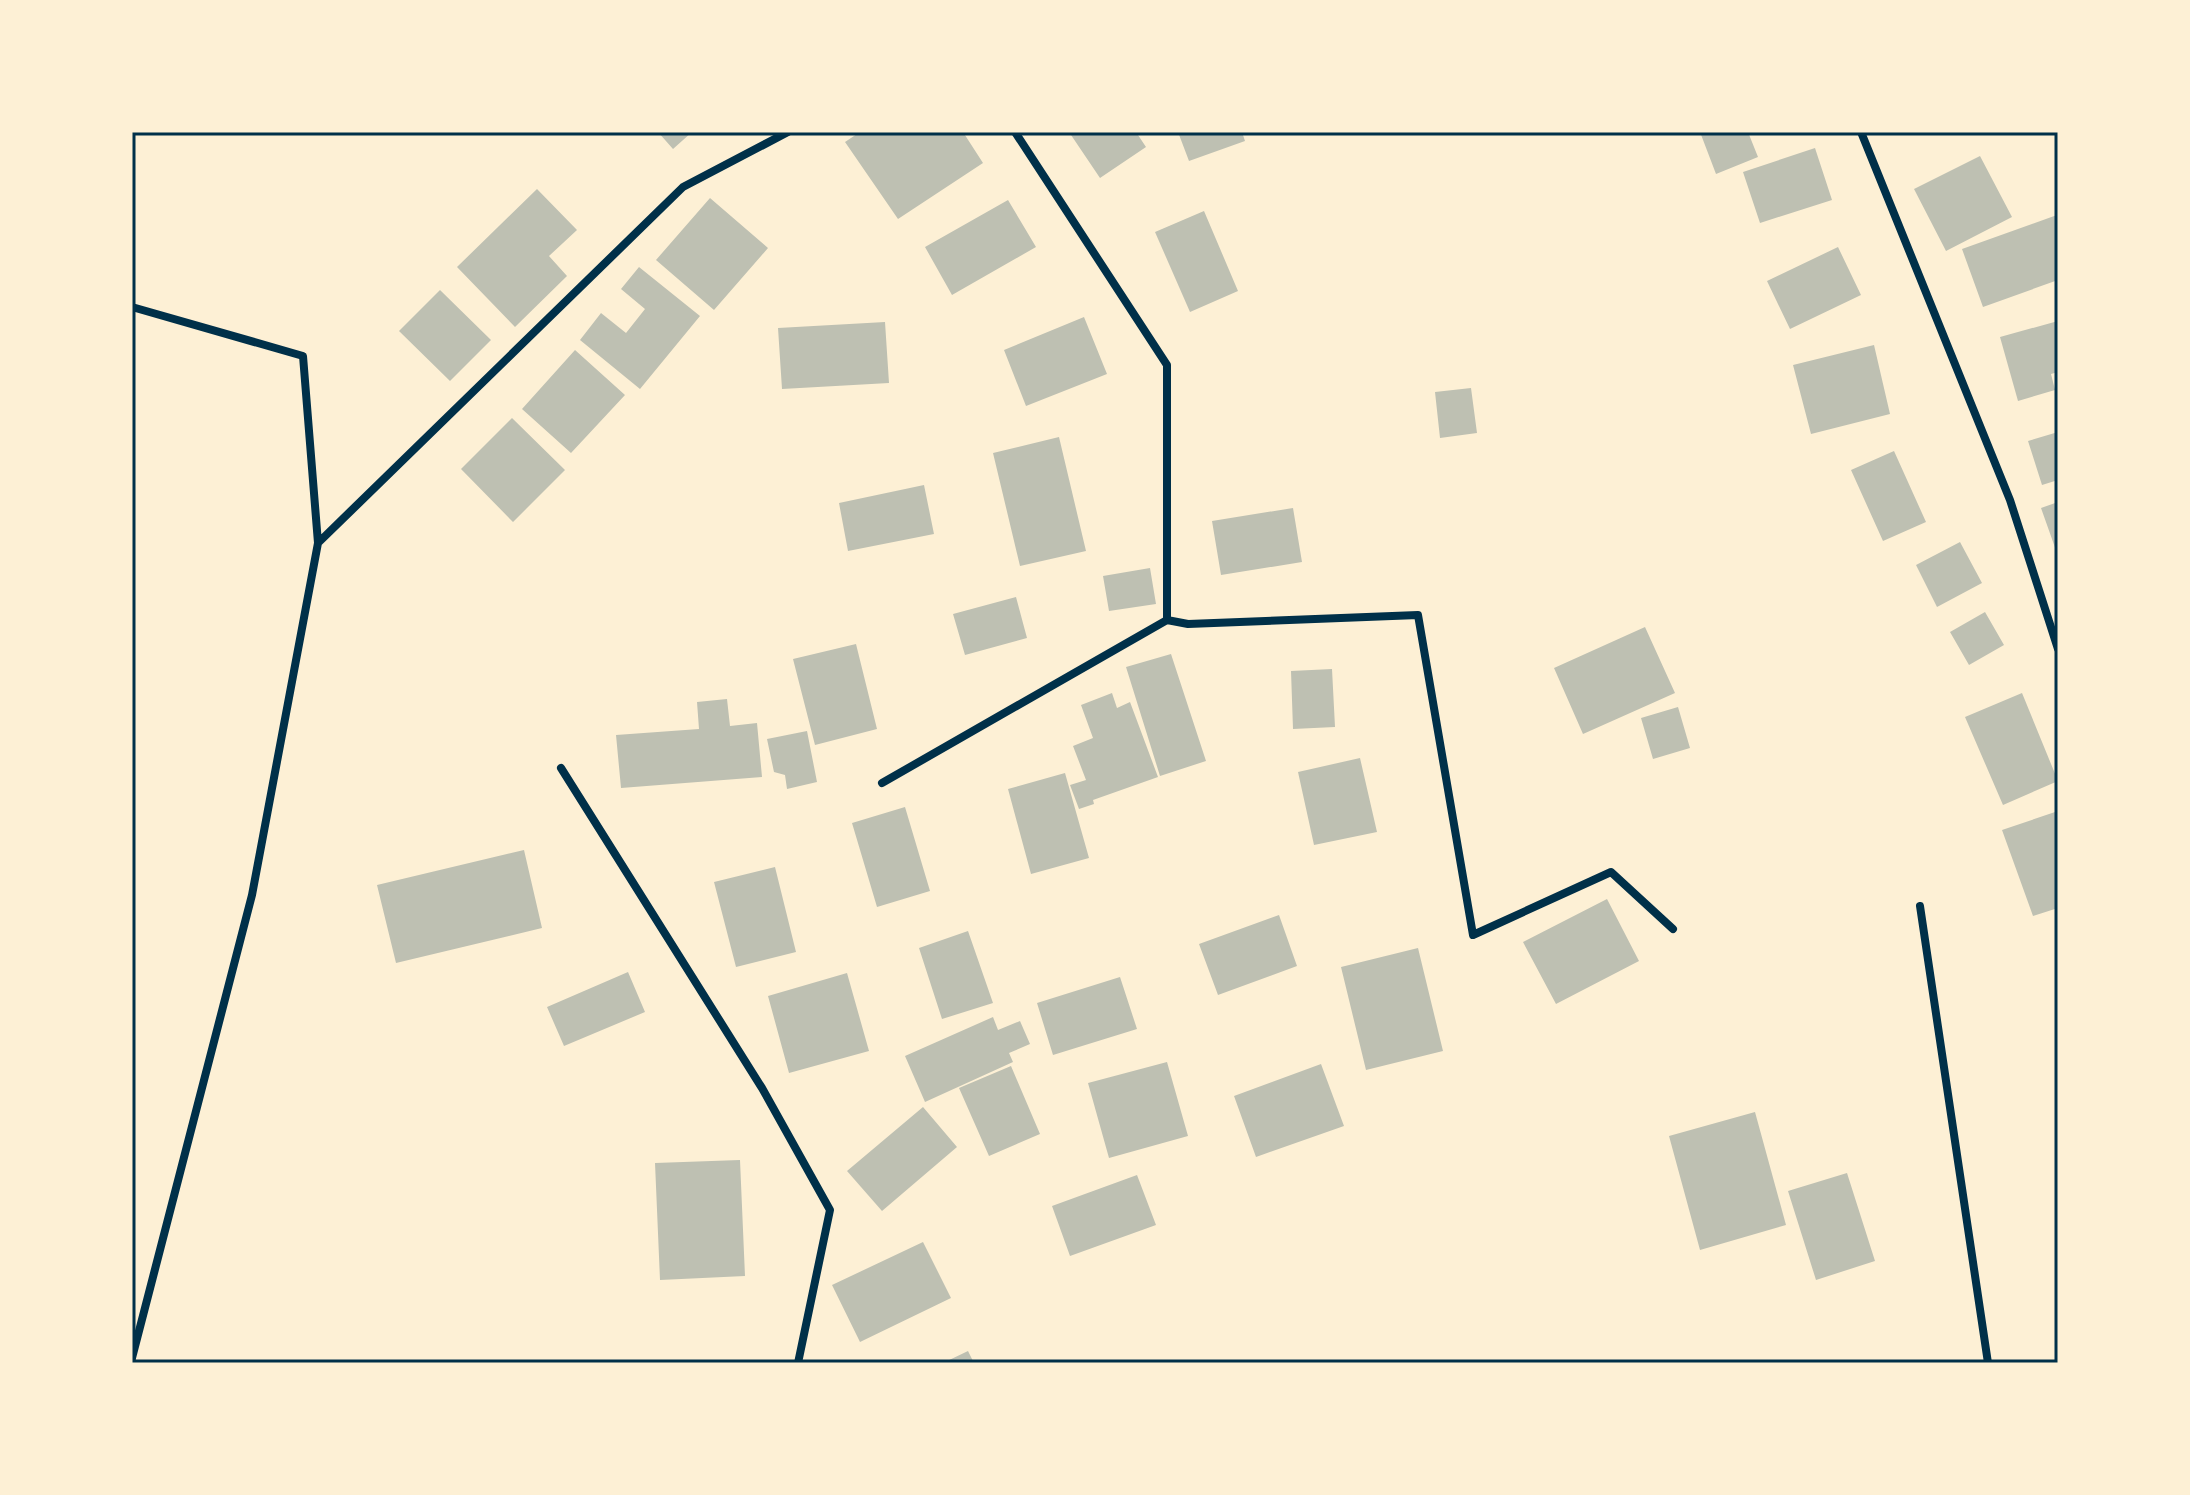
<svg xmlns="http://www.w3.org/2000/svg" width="2190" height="1495" font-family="'Exo 2',sans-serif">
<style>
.building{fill:#bec0b2}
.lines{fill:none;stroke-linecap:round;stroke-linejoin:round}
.minor{stroke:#003049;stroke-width:8}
.neatline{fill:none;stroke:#003049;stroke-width:3}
</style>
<rect width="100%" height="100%" fill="#fdf0d5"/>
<!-- building -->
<path class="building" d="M658,132H692L673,149Z
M860,132H963L983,163L898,219L845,142Z
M1069,132H1136L1146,147L1100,178Z
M1178,132H1242L1245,141L1189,161Z
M1700,132H1748L1758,157L1716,174Z
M1815,148L1832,200L1760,223L1743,172Z
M1980,156L2012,217L1946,251L1914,189Z
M537,189L577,230L549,256L567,276L515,327L457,267Z
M710,198L768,248L714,310L656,260Z
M1008,200L1036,247L952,295L925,247Z
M1204,211L1238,291L1190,312L1155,232Z
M2057,215L2058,280L1983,307L1962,249Z
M1838,247L1861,295L1790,329L1767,281Z
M639,267L700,316L640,389L580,340L601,313L626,333L645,309L621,289Z
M440,290L491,340L450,381L399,331Z
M1084,317L1107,374L1026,406L1004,350Z
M2058,321V372L2051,374L2055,390L2018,401L2000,337Z
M885,322L889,383L782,389L778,328Z
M1874,345L1890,414L1811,434L1793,365Z
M575,350L625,395L571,453L522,409Z
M1471,388L1477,433L1440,438L1435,392Z
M512,418L565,470L513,522L461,469Z
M2058,432V480L2042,485L2028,441Z
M1059,437L1086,551L1020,566L993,453Z
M1894,451L1926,522L1883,541L1851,470Z
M924,485L934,534L848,551L839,503Z
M2058,502V556L2041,508Z
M1293,508L1302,562L1221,575L1212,521Z
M1960,542L1982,583L1937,607L1916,565Z
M1150,568L1156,604L1109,611L1103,576Z
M1016,597L1027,638L965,655L953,614Z
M1985,612L2004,645L1969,665L1950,632Z
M1645,627L1675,693L1583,734L1554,668Z
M856,644L877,729L815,745L793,659Z
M1171,654L1206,761L1160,776L1126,667Z
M1332,669L1335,727L1293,729L1291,671Z
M1112,693L1117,708L1130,702L1158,777L1093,800L1094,804L1079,809L1070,785L1086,780L1073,746L1093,738L1081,705Z
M2022,693L2058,781L2003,805L1965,717Z
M727,699L730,726L757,723L762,777L621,788L616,735L699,729L697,702Z
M1678,707L1690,748L1653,759L1641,718Z
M807,731L817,782L787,789L785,775L774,772L767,739Z
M1360,758L1377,832L1314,845L1298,772Z
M1065,773L1089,858L1031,874L1008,789Z
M905,807L930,891L877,907L852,823Z
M2058,811V908L2033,916L2002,830Z
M524,850L542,928L396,963L377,885Z
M775,867L796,952L736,967L714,882Z
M1607,899L1639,961L1556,1004L1523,942Z
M1279,915L1297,966L1218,995L1199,944Z
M968,931L993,1003L942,1019L919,948Z
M1418,948L1443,1051L1366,1070L1341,967Z
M628,972L645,1012L564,1046L547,1007Z
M847,973L869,1051L789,1073L768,996Z
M1120,977L1137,1029L1053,1055L1037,1003Z
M993,1017L998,1030L1020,1021L1030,1044L1009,1053L1013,1062L925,1102L905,1056Z
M1167,1062L1188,1136L1109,1158L1088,1083Z
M1321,1064L1344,1126L1256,1157L1234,1096Z
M1011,1066L1040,1134L989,1156L959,1088Z
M923,1107L957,1147L882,1211L847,1171Z
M1755,1112L1786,1225L1700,1250L1669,1136Z
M740,1160L745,1276L660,1280L655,1163Z
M1847,1173L1875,1261L1816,1280L1788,1191Z
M1137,1175L1156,1225L1070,1256L1052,1206Z
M923,1242L951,1298L860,1342L832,1285Z
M968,1351L974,1363H943Z"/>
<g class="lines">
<!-- minor -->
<path class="minor" d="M1861,132L2010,500L2058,649
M132,307L303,356L318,543
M1167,620L1188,624L1418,615L1473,935L1611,872L1673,929
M561,768L762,1088L830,1210L798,1363
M882,783L1167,620V365L1015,132
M1920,906L1988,1363
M132,1358L252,895L318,543L683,187L788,132"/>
</g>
<!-- border -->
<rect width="2190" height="1495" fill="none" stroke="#fdf0d5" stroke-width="268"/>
<rect x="134" y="134" width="1922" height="1227" class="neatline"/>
</svg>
